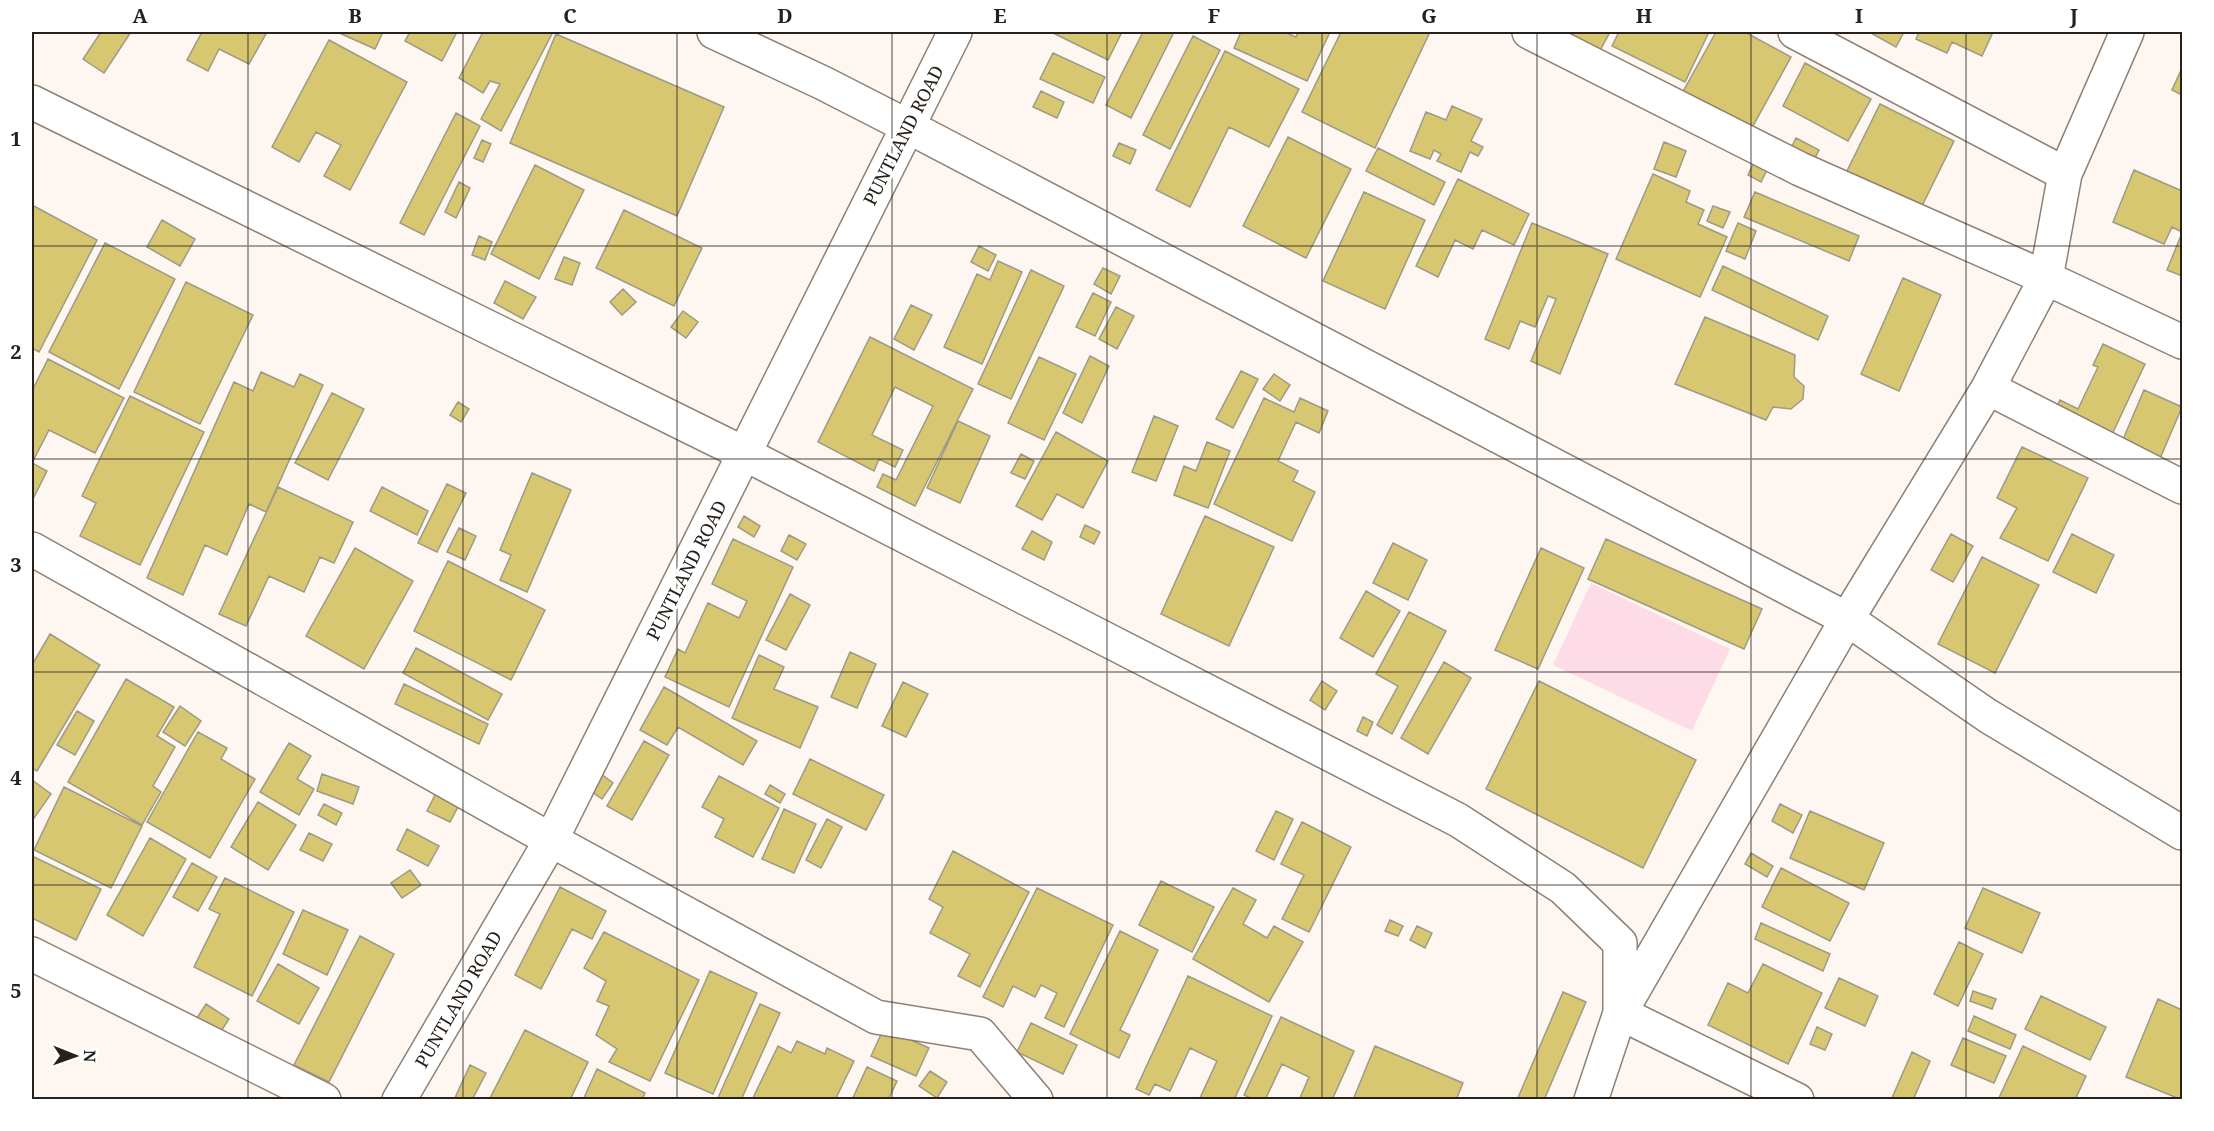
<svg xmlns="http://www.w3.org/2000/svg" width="2214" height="1131" font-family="'Noto Serif',serif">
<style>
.green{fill:#fddbe7}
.building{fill:#d8c771;stroke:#9d9a85;stroke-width:1.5}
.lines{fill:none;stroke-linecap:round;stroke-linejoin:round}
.street-casing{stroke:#908072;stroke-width:36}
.street{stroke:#fff;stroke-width:33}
.grid{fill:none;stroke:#28211b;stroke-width:1.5;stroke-opacity:0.55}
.labels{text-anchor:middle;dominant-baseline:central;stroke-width:6;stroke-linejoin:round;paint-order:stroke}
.street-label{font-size:18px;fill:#28211b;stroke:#fff}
.neatline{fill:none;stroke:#28211b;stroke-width:2}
.grid-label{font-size:20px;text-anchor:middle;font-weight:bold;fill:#28211b}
</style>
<rect width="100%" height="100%" fill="#fef7f1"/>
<!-- green -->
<path class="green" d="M1591,583L1730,649L1692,731L1553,665Z"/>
<!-- building -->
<path class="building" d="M101,32H131L104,73L83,59Z
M202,32H267L249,64L219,49L208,71L187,60Z
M337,32H383L375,49Z
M410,32H457L442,61L405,41Z
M483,32H553L501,131L481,119L500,84L490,81L483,93L459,78Z
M1051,32H1122L1108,60Z
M1143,32H1174L1131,118L1106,105Z
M1241,32H1284L1296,37L1298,32H1330L1307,81L1234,48Z
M1341,32H1430L1375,148L1302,112Z
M1566,32H1610L1596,58L1561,41Z
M1619,32H1709L1685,82L1612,46Z
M1716,32H1745L1791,57L1748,135L1680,97Z
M1869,32H1904L1896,47Z
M1919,32H1993L1982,56L1952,42L1947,53L1916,39Z
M556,34L724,107L677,216L510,143Z
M1193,36L1220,50L1170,149L1143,135Z
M329,40L407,82L350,190L324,176L341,145L316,132L299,162L272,147Z
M1225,51L1299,89L1269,147L1229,127L1190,207L1156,190Z
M1053,53L1105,77L1093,103L1040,79Z
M1805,63L1871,99L1848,141L1783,106Z
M2182,68V95L2172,90Z
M1041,91L1064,102L1057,118L1033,107Z
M1880,104L1954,141L1919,212L1845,175Z
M1452,106L1482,119L1471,141L1483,147L1478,156L1470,152L1461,172L1437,161L1441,154L1434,150L1430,159L1410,151L1426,112L1446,120Z
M456,113L480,126L424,235L400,223Z
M1288,137L1351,169L1306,258L1243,226Z
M1796,138L1819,150L1812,164L1789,152Z
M482,140L491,144L483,162L474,158Z
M1664,142L1686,151L1676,177L1654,169Z
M1119,143L1136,150L1130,164L1113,156Z
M1378,148L1445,182L1434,205L1366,171Z
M1755,160L1769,166L1761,182L1748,175Z
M535,165L584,190L539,279L491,254Z
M2134,170L2182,191V232L2172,227L2164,244L2113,222Z
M1653,174L1690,191L1686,202L1704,210L1698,224L1727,237L1700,297L1616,259Z
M1458,179L1529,214L1514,245L1482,230L1473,249L1455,240L1438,277L1416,266Z
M459,182L470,188L456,218L445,212Z
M1364,192L1425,220L1385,309L1323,281Z
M1755,192L1859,236L1849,261L1744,217Z
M32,205L97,240L39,352L32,348Z
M1713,206L1730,212L1723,228L1707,221Z
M624,210L702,248L674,306L596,268Z
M162,220L195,239L180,266L147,247Z
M1532,223L1608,254L1560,374L1531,361L1556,299L1548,296L1535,327L1520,321L1509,349L1485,339Z
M1738,223L1756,231L1745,259L1726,251Z
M2182,233V276L2167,270Z
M479,236L492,242L485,260L472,255Z
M105,243L175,279L119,389L49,352Z
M979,246L996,255L988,271L971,262Z
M564,257L580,263L572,285L555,279Z
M998,261L1022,272L982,364L944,347L977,274L990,280Z
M1723,266L1828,316L1818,340L1712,290Z
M1103,268L1120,276L1111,294L1094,284Z
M1031,270L1064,286L1011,399L978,384Z
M1903,278L1941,295L1899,391L1861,374Z
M505,281L536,297L523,319L494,303Z
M186,282L253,315L200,424L134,392Z
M623,289L636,302L622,315L610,302Z
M1093,293L1111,302L1095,336L1076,327Z
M911,305L932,315L914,350L894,339Z
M1116,307L1134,316L1117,349L1099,339Z
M683,311L698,322L686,338L671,327Z
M1705,317L1795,355L1794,377L1804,386L1803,399L1791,409L1773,407L1766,420L1675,384Z
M870,337L973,389L915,506L877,487L883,474L896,480L933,406L895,387L872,435L903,450L895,467L879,459L874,471L818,442Z
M2103,344L2145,364L2108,443L2052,416L2060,400L2078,409L2098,367L2093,365Z
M1090,356L1109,366L1082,423L1063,413Z
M1039,357L1076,374L1044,440L1008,423Z
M48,359L124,398L95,453L49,430L32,463L47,471L32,501V391Z
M1241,371L1258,379L1233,428L1216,419Z
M261,372L294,387L300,374L323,385L266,512L249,504L227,555L205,545L183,595L147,578L234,382L253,391Z
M1274,374L1290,385L1280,401L1263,389Z
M2144,390L2182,407L2159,461L2121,444Z
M332,393L364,409L328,480L295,463Z
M130,396L204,432L140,565L80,536L96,503L82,496Z
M1264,398L1294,412L1300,398L1328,411L1319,433L1296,422L1278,461L1298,471L1293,481L1315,492L1292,541L1214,504Z
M458,402L469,409L461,422L450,415Z
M1154,416L1178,426L1156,481L1132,472Z
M958,421L990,436L960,503L927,488Z
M1056,432L1108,461L1083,508L1057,494L1042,520L1016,506Z
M1207,442L1230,451L1208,508L1174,495L1184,466L1196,471Z
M2022,447L2088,478L2048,561L2000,538L2017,508L1997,498Z
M1021,454L1034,461L1025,479L1011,473Z
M532,473L571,490L527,592L500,580L511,555L500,550Z
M447,484L466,493L437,552L418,543Z
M278,487L353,522L334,563L320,557L304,592L269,576L246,626L219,614Z
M382,487L428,511L417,535L370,511Z
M744,516L760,526L754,537L738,527Z
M1205,516L1274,547L1229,646L1161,614Z
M1085,525L1100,532L1094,544L1080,537Z
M459,528L476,536L465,560L447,552Z
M1032,531L1052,542L1044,560L1022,549Z
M1951,534L1973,546L1953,582L1931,570Z
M2072,534L2114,555L2096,593L2053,572Z
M789,535L806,544L797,560L781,551Z
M733,539L793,567L729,707L665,677L678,649L685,653L708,603L739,618L747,601L712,584Z
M1606,539L1762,609L1744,649L1588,579Z
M1393,543L1427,560L1408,600L1373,583Z
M355,548L413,581L364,669L306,636Z
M1541,548L1584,568L1538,669L1495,650Z
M1982,557L2039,585L1995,673L1938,644Z
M448,561L545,610L511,680L414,631Z
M1366,591L1400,611L1373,657L1340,638Z
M790,594L810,605L786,650L766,640Z
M1409,612L1446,631L1392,734L1377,725L1398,686L1376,674Z
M50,634L100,665L37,771L32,768V665Z
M416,648L502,694L488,720L403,673Z
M850,652L876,664L857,708L831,697Z
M759,655L784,667L774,689L818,707L800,748L732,718Z
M1444,662L1471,678L1428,754L1401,738Z
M126,679L174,707L157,736L175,747L153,786L161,792L142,825L68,782Z
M1322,681L1337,691L1325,710L1310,700Z
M1539,681L1696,760L1643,868L1486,789Z
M903,682L928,694L906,737L882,726Z
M404,684L488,724L479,744L395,704Z
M664,687L757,741L743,765L678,727L667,745L640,730Z
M180,706L201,721L185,746L163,732Z
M77,711L94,721L75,755L57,745Z
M1363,717L1373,722L1367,736L1357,731Z
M198,732L227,748L221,759L255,779L210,858L147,822Z
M644,741L669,755L632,820L607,806Z
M289,743L311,756L297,779L314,789L299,815L260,792Z
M810,759L884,795L866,830L793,794Z
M596,770L613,783L602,799L584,786Z
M322,774L359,787L353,804L317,791Z
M719,776L779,808L753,857L715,837L724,819L702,807Z
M32,780L51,794L34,818L32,816Z
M770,785L785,794L780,803L765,794Z
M64,787L142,826L111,888L34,850Z
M437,791L460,803L450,822L427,811Z
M258,802L296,825L268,870L231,847Z
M324,804L342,813L336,825L318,815Z
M1780,804L1802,815L1793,833L1772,821Z
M784,809L816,824L794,873L762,859Z
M1276,811L1293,819L1274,860L1256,851Z
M1810,811L1884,843L1864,890L1790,858Z
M827,819L842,827L821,868L806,860Z
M1302,822L1351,847L1309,932L1282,919L1304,875L1281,864Z
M407,829L439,846L428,866L397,850Z
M309,833L332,844L323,861L300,850Z
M150,838L186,859L143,936L107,915Z
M953,851L1029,892L980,987L958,976L970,954L930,933L943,907L929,899Z
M1751,853L1773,866L1767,877L1745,864Z
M34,857L101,889L76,940L32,918V863Z
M192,863L217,877L198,911L173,897Z
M1781,868L1849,903L1830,941L1762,907Z
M410,870L421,885L402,898L391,883Z
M225,878L294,912L252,996L194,967L220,914L209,909Z
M1161,881L1214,907L1192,952L1139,925Z
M560,887L606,911L592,939L572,929L541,989L515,975Z
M1037,888L1113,925L1064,1027L1045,1018L1057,993L1041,985L1035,997L1013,986L1003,1007L983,997Z
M1233,888L1256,900L1243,924L1267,938L1274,926L1303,942L1269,1002L1193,959Z
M1983,888L2040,913L2022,953L1965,928Z
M303,910L348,930L327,975L283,954Z
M1390,920L1403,926L1398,936L1385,931Z
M1761,923L1830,954L1823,971L1755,939Z
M1417,926L1432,933L1425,948L1410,940Z
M1120,931L1158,950L1120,1030L1130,1035L1119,1058L1070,1034Z
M604,932L699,980L650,1081L609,1062L617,1049L596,1035L609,1006L597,1001L606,981L584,968Z
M360,936L394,954L329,1082L294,1065Z
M1959,942L1983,954L1958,1006L1934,994Z
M278,964L319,988L299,1024L257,1001Z
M1763,964L1822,993L1788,1064L1708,1025L1728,983L1748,993Z
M710,971L757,993L713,1094L665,1073Z
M1188,976L1272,1016L1234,1100H1199L1217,1061L1190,1048L1170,1091L1155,1084L1149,1095L1136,1089Z
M1839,978L1878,996L1865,1026L1825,1008Z
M1973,991L1996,999L1992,1009L1970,1001Z
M1563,992L1586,1002L1544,1100H1517Z
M2041,996L2106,1027L2090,1060L2025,1029Z
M2158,999L2182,1010V1100L2126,1077Z
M206,1004L229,1019L216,1039L193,1024Z
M760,1004L780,1013L741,1100H717Z
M1974,1016L2016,1035L2010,1049L1968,1031Z
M1281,1017L1354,1051L1332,1100H1299L1309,1077L1282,1064L1265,1100H1254L1244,1095Z
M1031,1023L1077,1045L1063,1074L1017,1052Z
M1817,1027L1832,1034L1825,1050L1810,1044Z
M884,1028L929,1048L916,1076L871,1056Z
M525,1030L588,1062L570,1100H489Z
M1963,1038L2006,1056L1994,1083L1951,1065Z
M797,1041L825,1054L827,1048L854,1061L835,1100H752L778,1046L791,1053Z
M1375,1046L1463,1083L1456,1100H1353Z
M2023,1046L2086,1076L2075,1100H1998Z
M1912,1052L1930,1061L1913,1100H1891Z
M470,1065L486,1073L472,1100H454Z
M867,1067L897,1081L888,1100H852Z
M597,1069L645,1093L642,1100H583Z
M930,1071L947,1082L937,1098L919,1086Z"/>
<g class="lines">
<defs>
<path id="street" d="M714,32L823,83L907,126L1847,619L1988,716L2182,833
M1529,32L1800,169L2046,278L2182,342
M1795,32L2065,174
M32,102L745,454L1458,820L1563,888L1620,943V1013L1797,1100
M1988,388L2182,487
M32,549L551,840L876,1017L980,1034L1036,1100
M32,954L324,1100
M399,1100L551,840L955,32
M1591,1100L1620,1013L1847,619L1988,388L2046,278L2065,174L2127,32"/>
</defs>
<!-- street casing -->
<use href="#street" class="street-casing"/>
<!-- street -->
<use href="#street" class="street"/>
</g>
<!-- grid -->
<path class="grid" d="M248,32V1100M463,32V1100M677,32V1100M892,32V1100M1107,32V1100M1322,32V1100M1537,32V1100M1751,32V1100M1966,32V1100M32,246H2182M32,459H2182M32,672H2182M32,885H2182"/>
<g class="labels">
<!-- street labels -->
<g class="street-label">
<text transform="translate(903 135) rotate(-63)">PUNTLAND ROAD</text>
<text transform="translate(686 570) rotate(-63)">PUNTLAND ROAD</text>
<text transform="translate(458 999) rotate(-60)">PUNTLAND ROAD</text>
</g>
</g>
<!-- border -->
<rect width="2214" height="1131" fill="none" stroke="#ffffff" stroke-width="66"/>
<!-- north arrow -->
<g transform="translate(75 1056) rotate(91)" stroke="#ffffff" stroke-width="4.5" paint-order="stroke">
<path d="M0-4.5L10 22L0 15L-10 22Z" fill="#28211b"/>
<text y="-9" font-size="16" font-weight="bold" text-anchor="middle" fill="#28211b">N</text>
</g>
<rect x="33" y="33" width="2148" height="1065" class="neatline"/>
<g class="grid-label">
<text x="140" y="23">A</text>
<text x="355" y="23">B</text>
<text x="570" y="23">C</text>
<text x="785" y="23">D</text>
<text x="1000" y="23">E</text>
<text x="1214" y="23">F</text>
<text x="1429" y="23">G</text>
<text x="1644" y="23">H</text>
<text x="1859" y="23">I</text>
<text x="2074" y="23">J</text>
<text x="16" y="146">1</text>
<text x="16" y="359">2</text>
<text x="16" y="572">3</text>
<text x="16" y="785">4</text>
<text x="16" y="998">5</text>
</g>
</svg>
